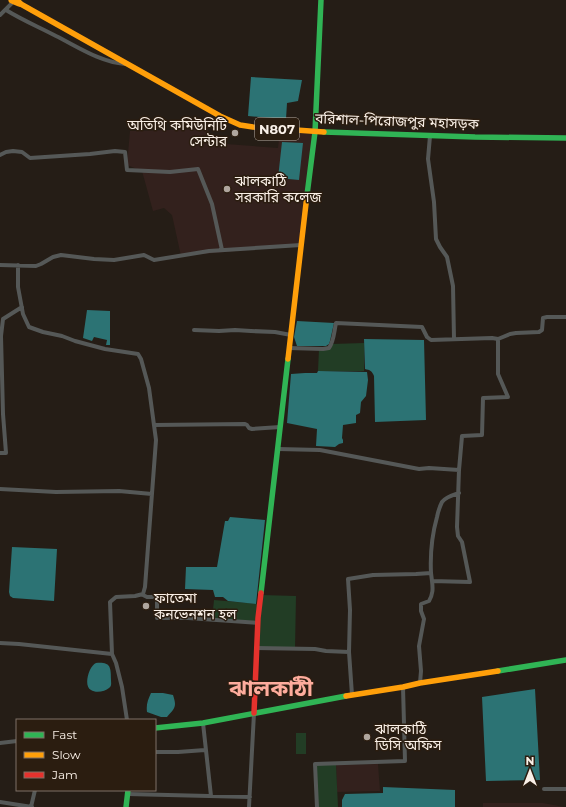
<svg xmlns="http://www.w3.org/2000/svg" width="566" height="807" font-family="Montserrat,'Noto Sans Bengali',sans-serif">
<style>
.education{fill:#33211d}
.green{fill:#223d25}
.water{fill:#2c7374}
.lines{fill:none;stroke-linecap:round;stroke-linejoin:round}
.street{stroke:#555857;stroke-width:4}
.fast{stroke:#30b455;stroke-width:5.5}
.slow{stroke:#ff9f0a;stroke-width:5.5}
.jam{stroke:#e5322d;stroke-width:5.5}
.slow-bridge{stroke:#ff9f0a;stroke-width:7}
.poi-dot{fill:#afa69e;stroke:#2b1d10;stroke-width:1.5}
.labels{text-anchor:middle;dominant-baseline:central;stroke-width:3;stroke-linejoin:round;paint-order:stroke}
.shield{fill:#2b1d10;stroke:#bcb1a6;stroke-width:1}
.shield-label{font-size:13px;font-weight:bold;fill:#faf0e7}
.street-label{font-size:14px;fill:#faf0e7;stroke:#2b1d10}
.poi-label{font-size:14px;fill:#faf0e7;stroke:#2b1d10;text-anchor:start}
.town-label{font-size:22px;font-weight:bold;fill:#feac9d;stroke:#2b1d10}
</style>
<rect width="100%" height="100%" fill="#251d16"/>
<!-- education -->
<path class="education" d="M208,129L213,143L278,148L280,129L315,132L301,245L181,256L172,215L164,208L153,211L142,171L127,165L130,131Z
M378,764L380,791L337,792L336,765Z
M483,803H543L564,807H483Z"/>
<!-- green -->
<path class="green" d="M364,343V371H318L319,349H323L332,344Z
M261,595L296,596L295,649L256,648L258,624L212,620L214,600L260,604Z
M296,733H306V754H296Z
M315,764L336,765L338,807H317Z"/>
<!-- water -->
<path class="water" d="M251,77L302,80L298,101L287,103L286,119L248,116Z
M282,142L303,143L299,180L278,178Z
M87,310L110,311V345H106L107,340L94,337L92,341L83,338Z
M297,321L334,323L330,341L329,344L326,346H297L294,337Z
M364,339L424,340L426,420L375,422L374,376C372,371 370,370 365,369Z
M318,371L367,372L368,380L366,396L361,402L360,413L356,415V423L343,425L342,438L343,440V443L339,444L335,447L316,446L317,429L287,423L291,374L305,373H317Z
M230,517L265,520L256,604L228,601L223,597H215L213,590L185,589L186,567H217L225,521H228Z
M12,547L57,549L54,601L13,598L10,596L9,592Z
M96,663C110,662 111,666 111,680C111,683 112,686 109,688C105,692 95,693 91,690C83,686 89,666 96,663Z
M535,689L540,780L486,781L482,697Z
M151,693H163L173,695C177,707 175,708 167,717H161L147,712C146,704 148,700 151,693Z
M383,787L455,790V807H342V800L345,794L383,793Z"/>
<g class="lines">
<!-- street -->
<path class="street" d="M6,10C22,20 39,27 56,36C78,47 100,62 125,64
M0,15L15,0
M430,136L428,159L434,202L436,239L440,247L447,257L453,286L454,339
M0,155L6,152L13,151L22,152L30,158L90,154L115,151L125,152L127,170L170,172L198,169L212,204L222,250
M0,265L36,266L41,264L53,257L61,255L94,259L114,260L144,255L154,260L209,251L301,245
M18,265V287L23,314L29,327L43,332L62,336L75,341L105,349L138,354L141,359L149,388L156,440L145,587L143,594L135,596L116,597L110,602L112,654L116,663L122,687L127,720
M194,330L219,331L235,330L251,331L275,332L291,335
M289,348L323,349L329,348C334,341 334,332 336,323L422,327L427,337L431,340L492,338L498,339L510,334L516,333L539,332L542,330L543,318L547,317H566
M154,425L245,424L247,425L249,428L252,429L280,427
M278,449L320,450L419,469L429,468L459,470L457,527L458,536L462,542L470,582L432,581C433,589 433,594 429,601L421,604V611L424,619L419,646L421,671L420,683
M0,453H6L3,414L1,336L3,319L22,307
M459,470L462,436L482,435L483,398L508,397L498,374V339
M0,489L56,492L119,491L152,494
M431,573C430,553 432,535 437,517C438,512 440,506 442,502C446,497 453,495 459,493
M143,594V595L147,597H157V618H188L258,623
M0,643L19,644L112,654
M256,648L315,649L326,651L349,652L352,695
M349,652L350,610L348,579L373,575L416,574L431,573L432,581
M203,723L211,796
M0,743L17,741
M155,752H178L205,750
M544,789H566
M127,794L250,797
M0,802L32,807
M31,807L35,790
M249,807L254,713
M317,807L315,764L405,761L403,687"/>
<!-- fast -->
<path class="fast" d="M324,132L475,137L566,138
M307,195L315,132L321,0
M261,593L288,359
M498,671L566,660
M155,728L203,723L346,696
M126,807L128,790"/>
<!-- slow -->
<path class="slow" d="M19,3L220,116L240,125L253,127L324,132
M288,359L307,195
M346,696L403,687L420,683L498,671"/>
<!-- jam -->
<path class="jam" d="M254,713L258,618L261,593"/>
<!-- slow-bridge -->
<path class="slow-bridge" d="M12,0L19,3"/>
</g>
<!-- markers -->
<g class="poi-dot">
<circle cx="235" cy="133" r="4"/>
<circle cx="227" cy="189" r="4"/>
<circle cx="146" cy="606" r="4"/>
<circle cx="367" cy="737" r="4"/>
</g>
<g class="labels">
<!-- shield labels -->
<rect class="shield" x="255" y="118" width="44" height="22" rx="3"/>
<g class="shield-label">
<text x="277" y="129">N807</text>
</g>
<!-- street labels -->
<g class="street-label">
<text transform="translate(397 121) rotate(2)">বরিশাল-পিরোজপুর মহাসড়ক</text>
</g>
<!-- poi labels -->
<g class="poi-label">
<text x="227" y="125" text-anchor="end">অতিথি কমিউনিটি<tspan x="227" dy="16">সেন্টার</tspan></text>
<text x="235" y="181">ঝালকাঠি<tspan x="235" dy="16">সরকারি কলেজ</tspan></text>
<text x="154" y="598">ফাতেমা<tspan x="154" dy="16">কনভেনশন হল</tspan></text>
<text x="375" y="729">ঝালকাঠি<tspan x="375" dy="16">ডিসি অফিস</tspan></text>
</g>
<!-- town labels -->
<g class="town-label">
<text x="271" y="688">ঝালকাঠী</text>
</g>
</g>
<!-- legend -->
<rect x="16" y="719" width="140" height="72" fill="#2b1d10" stroke="#7e7166"/>
<rect x="24" y="732" width="20" height="6" fill="#30b455" stroke="#7e7166"/>
<text x="52" y="739" font-size="12" fill="#faf0e7">Fast</text>
<rect x="24" y="752" width="20" height="6" fill="#ff9f0a" stroke="#7e7166"/>
<text x="52" y="759" font-size="12" fill="#faf0e7">Slow</text>
<rect x="24" y="772" width="20" height="6" fill="#e5322d" stroke="#7e7166"/>
<text x="52" y="779" font-size="12" fill="#faf0e7">Jam</text>
<!-- north arrow -->
<g transform="translate(530 771)" stroke="#2b1d10" stroke-width="3" paint-order="stroke">
<path d="M0-3L7 15L0 10L-7 15Z" fill="#faf0e7"/>
<text y="-6" font-size="11" font-weight="bold" text-anchor="middle" fill="#faf0e7">N</text>
</g>
</svg>
